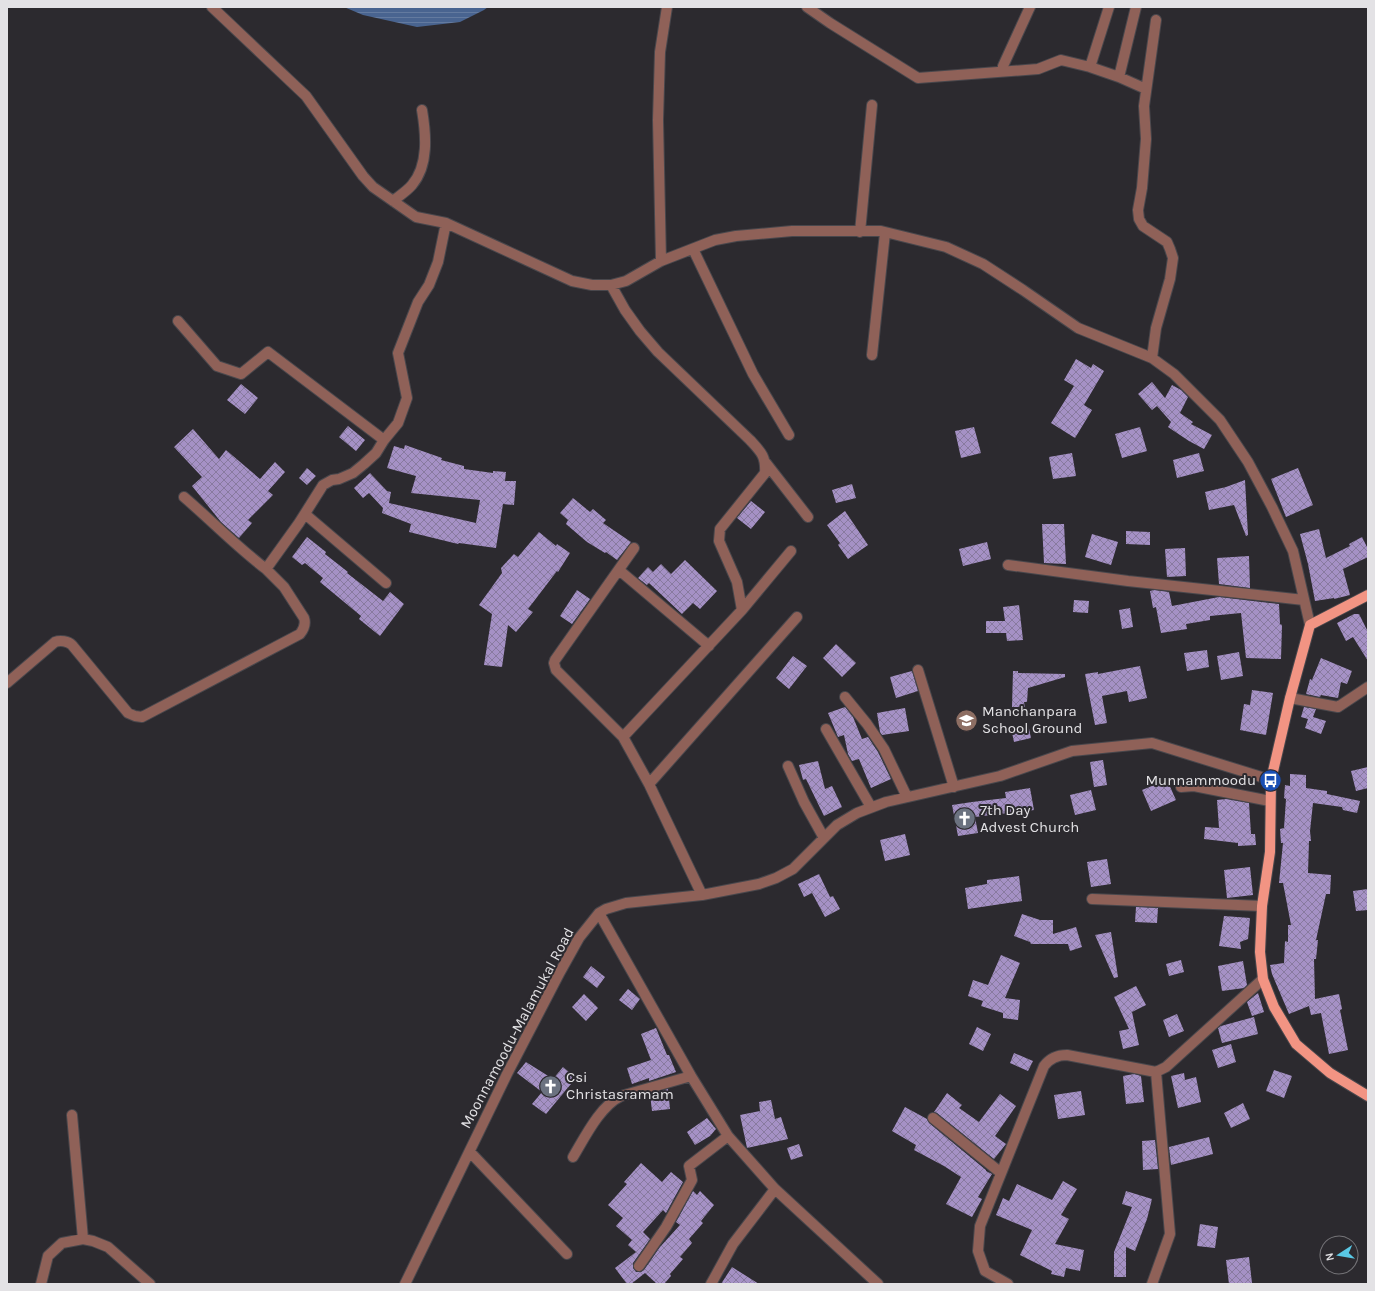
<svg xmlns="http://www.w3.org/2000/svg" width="1375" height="1291" font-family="Karla,sans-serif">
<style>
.water{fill:url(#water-rules)}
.building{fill:url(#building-cross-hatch)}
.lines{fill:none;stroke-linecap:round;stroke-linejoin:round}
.minor-casing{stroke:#49474c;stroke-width:12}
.major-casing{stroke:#49474c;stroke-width:12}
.minor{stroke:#8f6158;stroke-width:10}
.major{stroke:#f29483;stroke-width:10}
.labels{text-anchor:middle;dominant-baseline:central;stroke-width:4;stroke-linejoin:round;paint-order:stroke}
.poi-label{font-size:15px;fill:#e3e2e5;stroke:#2c2a2f;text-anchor:start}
.street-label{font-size:15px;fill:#e3e2e5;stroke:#2c2a2f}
</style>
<defs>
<pattern id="water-rules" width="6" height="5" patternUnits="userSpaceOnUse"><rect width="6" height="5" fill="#496490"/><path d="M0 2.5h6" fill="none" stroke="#637a9f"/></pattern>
<pattern id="building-cross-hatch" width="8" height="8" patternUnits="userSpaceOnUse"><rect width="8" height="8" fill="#a591c5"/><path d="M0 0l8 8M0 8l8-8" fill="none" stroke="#887a9f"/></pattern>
</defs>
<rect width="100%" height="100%" fill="#2c2a2f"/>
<!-- water -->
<path class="water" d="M344,7H488L484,10L460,22L417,27L363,15Z"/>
<!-- building -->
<path class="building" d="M1076,359L1091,368L1093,364L1104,371L1084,405L1092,410L1075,438L1051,423L1074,386L1064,380Z
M1152,382L1165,398L1172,385L1181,390L1188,397L1180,413L1193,422L1191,424L1212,435L1204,449L1189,441L1168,427L1171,422L1157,406L1152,410L1138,394Z
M241,384L258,398L245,414L227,400Z
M348,426L365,440L356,451L339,437Z
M974,427L981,453L961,458L955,431Z
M1140,427L1147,451L1122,458L1115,434Z
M193,429L219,459L226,450L260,479L275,462L285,472L268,491L273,495L248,520L252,523L239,538L221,522L192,486L202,477L174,447Z
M405,445L442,458L441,460L464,466V469L493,473V471L506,472L505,481H516L514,505L503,504L496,548L459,543L458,544L409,532L411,524L382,513L383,508L369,493L363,498L354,488L370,473L387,491L391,492L389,503L476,523L480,500L411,493L416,476L387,468L394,446L404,449Z
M1072,453L1076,476L1053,479L1049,457Z
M1199,453L1204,471L1177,478L1173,460Z
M307,468L316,476L307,485L299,478Z
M1298,468L1313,505L1286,517L1271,479Z
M1245,480L1248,535L1246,536L1234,505L1209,510L1205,492L1226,487Z
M852,484L856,498L836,503L832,490Z
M573,498L590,512L593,509L606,520L603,523L631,542L617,560L606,552L605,553L587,542L566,524L568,520L560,513Z
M751,501L765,512L751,529L737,518Z
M845,511L868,545L848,559L838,545L840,543L827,525Z
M1042,524H1064L1066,564L1044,563Z
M1319,529L1326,558L1350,546L1349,544L1362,537L1368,549V557L1343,569L1350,595L1334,599V598L1315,601L1308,564L1300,534Z
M1126,531L1150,532V545L1126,544Z
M539,532L556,546L557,544L570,553L558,572L557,571L528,609L533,612L516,632L508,625L502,667L484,665L492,614L479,605L502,573L501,568L514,554L518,557Z
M1092,534L1118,542L1111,565L1085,557Z
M307,537L326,552L325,554L348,572L347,573L383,601L390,592L404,604L380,636L359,619L361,616L320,582L323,578L305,563L302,565L292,557Z
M987,542L991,559L963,566L959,549Z
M1185,548L1186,576L1167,577L1165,549Z
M1249,556L1250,588L1219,584L1217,558Z
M685,560L717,591L700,609L693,603L682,614L649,583L647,585L638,578L648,567L653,572L661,564L671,574Z
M577,590L590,599L572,624L560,616Z
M1154,590L1169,592L1172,606L1219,597L1279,604L1280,624L1282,625L1281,659L1246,658L1241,613L1210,616V620L1186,624L1187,629L1161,633L1156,607L1153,608L1150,591Z
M1074,600L1089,601L1088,613L1073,612Z
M1019,605L1023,640L1007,641L1006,633H986V621H1005L1003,607Z
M1130,608L1133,627L1122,629L1119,610Z
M1354,614H1359L1368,632V661L1353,637L1346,641L1337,623Z
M836,644L856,663L842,677L823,658Z
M1207,650L1209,667L1187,671L1184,653Z
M1239,652L1243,676L1221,680L1217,656Z
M793,656L807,666L789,689L776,678Z
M1321,658L1352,671L1347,684L1341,682L1338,698L1321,695L1320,697L1306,694L1310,679L1312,680Z
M1140,666L1147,698L1129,702L1127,691L1102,696L1107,723L1095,725L1085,674L1098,672V674Z
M912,671L918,691L896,698L890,677Z
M1013,671H1018V673L1065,674V677L1028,688L1027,702H1024L1025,707H1012Z
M1252,690L1273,693L1266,735L1240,730L1244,704L1250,705Z
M845,707L853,717L862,739L868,737L878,752L891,779L871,788L859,759L852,761L848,754L844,735L838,737L828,713Z
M1304,707L1316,709L1313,717L1326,721L1321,734L1305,728L1308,719L1301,717Z
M905,708L909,731L882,735L880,732L877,713Z
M1028,724L1031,738L1014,742L1011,728Z
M1103,760L1107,785L1094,787L1090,762Z
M818,761L825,789L832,786L842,807L824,816L806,779L803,780L799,765Z
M1368,767V788L1356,791L1351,771Z
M1290,774L1306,775V788L1327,791V794L1360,801L1357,813L1343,810L1342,807L1313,803L1310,831L1311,841H1309L1308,873L1331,875L1330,894H1326L1316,940H1318L1316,959H1314L1315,999L1339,994L1342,1009L1340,1010L1348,1050L1329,1054L1321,1013L1311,1015L1309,1006L1289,1014L1272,974L1270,965L1284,963L1285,941L1288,942V925H1291L1283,883H1279L1283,843H1281L1280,829L1284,828L1286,799L1284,798L1285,785L1290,786Z
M1167,780L1176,800L1151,811L1142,790Z
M1030,788L1034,810L1009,814L1008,813L975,817L978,833L958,836L952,805L972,802L1006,798L1005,792Z
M1091,790L1096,810L1075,815L1070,795Z
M1226,799L1249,803L1251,834H1255L1256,845L1238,846V843L1204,839L1205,827L1219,828L1217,800Z
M905,834L910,855L885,861L880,840Z
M1107,859L1111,884L1091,887L1087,862Z
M1250,867L1253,895L1227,898L1224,870Z
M819,874L830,897L833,896L840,909L825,917L812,893L804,897L798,884Z
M1019,876L1022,901L968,909L965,888L987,884V880Z
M1368,889V910L1356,911L1353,891Z
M1136,907L1158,908L1157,923L1135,922Z
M1022,914L1040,920H1053V934L1076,927L1082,947L1070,951L1068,944H1031L1030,942L1014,936Z
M1224,916L1250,918L1248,939L1240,942L1241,949L1219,946Z
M1111,932L1118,977L1114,978L1095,935Z
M1001,955L1020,963L1005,998L1020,1000L1018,1020L1003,1018V1013L981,1006L983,1001L968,996L973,980L988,985Z
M1181,960L1184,972L1169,976L1166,964Z
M1243,961L1247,985L1244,988L1222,991L1218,966Z
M591,966L605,977L597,988L583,977Z
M1136,986L1146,1005L1132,1012L1139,1045L1123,1049L1119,1031L1129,1029L1114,997Z
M628,989L640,999L632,1010L619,1000Z
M1258,993L1264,1012L1252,1016L1247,1002Z
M584,994L598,1008L586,1021L572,1007Z
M1177,1014L1184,1031L1169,1037L1163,1020Z
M1254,1017L1258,1034L1222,1043L1218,1028L1221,1026Z
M977,1027L991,1034L983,1051L969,1044Z
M656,1028L667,1055H669L676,1072L649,1081V1078L632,1084L627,1068L651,1060L641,1034Z
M1231,1044L1236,1062L1218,1068L1212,1050Z
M1014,1053L1033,1061L1028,1071L1010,1063Z
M526,1062L553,1079L563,1067L576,1078L546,1114L532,1104L542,1092L517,1073Z
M1274,1070L1292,1076L1284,1098L1266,1091Z
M1184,1073L1185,1080L1196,1077L1201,1102L1178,1108L1171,1076Z
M1134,1074L1141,1076L1144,1102L1126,1104L1123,1076Z
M668,1089L670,1109L652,1111L650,1094Z
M1081,1091L1085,1115L1058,1119L1054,1095Z
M947,1093L962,1105L959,1108L979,1122L1000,1094L1016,1106L995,1136L1006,1144L994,1159L937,1113L934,1112Z
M771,1100L775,1119L781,1117L788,1139L747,1148L740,1115L760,1111L759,1102Z
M1243,1103L1250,1119L1231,1128L1224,1113Z
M905,1107L927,1119L929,1123L986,1170V1171L992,1174L978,1197L982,1199L972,1217L946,1204L961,1177L944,1166L914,1150L916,1145L892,1131Z
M707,1118L716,1129L710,1136L695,1145L687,1132Z
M1209,1137L1213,1154L1171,1165L1169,1147Z
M1155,1140L1158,1169L1143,1170L1142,1141Z
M799,1144L803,1156L791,1160L787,1148Z
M641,1163L662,1182L671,1172L683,1182L666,1213L663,1210L643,1232L650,1239L633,1263V1268L636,1272H641L644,1270L660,1247L680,1225L676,1222L693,1191L697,1195L700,1191L714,1205L701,1221L703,1223L689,1239L692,1243L680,1257L683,1259L670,1274L671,1276L664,1284H657L645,1273L631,1284H627L615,1268L636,1252L628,1245L632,1240L616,1226L623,1218L608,1205L627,1184L624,1182Z
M1063,1181L1077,1189L1061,1215L1069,1219L1055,1244L1084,1250L1080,1271L1066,1268L1064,1277L1051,1274L1052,1271L1020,1255L1032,1230L996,1215L1003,1198L1009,1201L1017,1184L1052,1200Z
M1126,1191L1152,1199L1147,1219L1135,1251L1126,1247V1277H1114V1252L1132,1207L1122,1204Z
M1200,1224L1218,1227L1215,1248L1197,1246Z
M1249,1257L1252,1283L1229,1284L1226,1260Z
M732,1267L759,1284H721Z"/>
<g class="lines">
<defs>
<path id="minor" d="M212,7L306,96L363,176L373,187L416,217L446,223L572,281L592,285H611L626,281L661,261L715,240L736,236L792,231H881L946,247L983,264L1023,290L1078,328L1152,358L1174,374L1220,420L1248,462L1272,507L1293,551L1310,625
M807,7L830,23L918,78L1038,69L1061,60L1090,67L1119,77L1146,89
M1003,66L1030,7
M1090,67L1109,7
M1119,77L1136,7
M393,201C399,196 407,191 412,185C429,165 426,134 422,110
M860,232L872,105
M693,249L753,374L789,435
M661,261L658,120L660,52L667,7
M611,285L625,310L640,331L658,352L750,440C761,452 766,456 765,473L720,529L719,541L737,582L742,610L623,737
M178,321L217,366L241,374L268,352L384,440
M872,355L885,233
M1152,358L1156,328L1170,279L1173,258L1170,249L1167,242L1143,226L1139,219L1138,210L1142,188L1146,139L1144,106L1156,20
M766,463L808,517
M184,497C212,521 237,547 266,569L299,523L323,485L332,480L339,479L353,473L364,464L376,453L384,440L398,423L407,398L398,353L418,302L429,285L438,262L446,223
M305,514L386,583
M634,548L555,660L554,663L556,670L623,737L649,784L702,895
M1008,565L1128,581L1304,600
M619,570L709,646
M742,610L791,551
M918,670L954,787
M7,683L55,642C60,640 68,641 72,645L128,713L135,716L142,717L300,634C304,629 306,624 304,618L284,587L266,569
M845,697L867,724L884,749L907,797
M1290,698L1338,707L1368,687
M826,729L871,807
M788,766L804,802L824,838
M649,784L797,617
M1181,787L1194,786L1270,801
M1092,899L1262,906
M599,913L691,1076L728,1136L775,1189L733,1244L711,1284
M72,1115L83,1239
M933,1118L1001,1173
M470,1152L567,1254
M573,1157C585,1137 600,1106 621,1096L691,1076
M775,1189L878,1284
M639,1266L666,1227L692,1180L689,1166L728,1136
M41,1284L48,1256L62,1243L83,1239L93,1241L108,1247L150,1284
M405,1284L507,1074L560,972L579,938L599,913L606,909L626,903L702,895L759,884L776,878L793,869L837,825L857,813L886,802L1000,776L1072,751L1152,743L1271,780
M1008,1284L985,1271L978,1251L980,1226L1044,1066C1050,1058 1057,1055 1067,1055L1156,1072L1166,1067L1263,979
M1152,1284L1170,1234L1156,1072"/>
<path id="major" d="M1368,595L1310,625L1290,698L1271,780L1270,852L1262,906L1260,952L1263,979L1274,1007L1296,1044L1330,1073L1368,1096"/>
</defs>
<!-- minor casing -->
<use href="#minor" class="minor-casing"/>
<!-- major casing -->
<use href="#major" class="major-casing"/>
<!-- minor -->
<use href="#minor" class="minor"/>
<!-- major -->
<use href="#major" class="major"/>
</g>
<!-- icons -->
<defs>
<symbol id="school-disc" viewBox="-11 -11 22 22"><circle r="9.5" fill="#8d6e63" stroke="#2c2a2f"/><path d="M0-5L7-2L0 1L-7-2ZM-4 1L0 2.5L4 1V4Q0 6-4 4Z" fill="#fff"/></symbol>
<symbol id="bus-disc" viewBox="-11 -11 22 22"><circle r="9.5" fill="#1a4fb4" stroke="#2c2a2f"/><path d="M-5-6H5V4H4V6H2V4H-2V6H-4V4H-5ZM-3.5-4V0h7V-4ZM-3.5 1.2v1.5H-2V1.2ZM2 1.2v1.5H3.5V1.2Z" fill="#fff"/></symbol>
<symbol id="church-disc" viewBox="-11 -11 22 22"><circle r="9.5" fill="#6b7280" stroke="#2c2a2f"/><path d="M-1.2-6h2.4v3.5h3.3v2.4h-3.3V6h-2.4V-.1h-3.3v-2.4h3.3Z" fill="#fff"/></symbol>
</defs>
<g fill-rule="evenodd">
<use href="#school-disc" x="954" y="708" width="25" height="25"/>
<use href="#bus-disc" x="1258" y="768" width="25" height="25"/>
<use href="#church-disc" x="952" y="806" width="25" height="25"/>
<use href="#church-disc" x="538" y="1074" width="25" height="25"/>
</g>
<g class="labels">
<!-- poi labels -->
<g class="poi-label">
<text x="982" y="711">Manchanpara<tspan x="982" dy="17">School Ground</tspan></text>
<text x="1256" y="780" text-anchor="end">Munnammoodu</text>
<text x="980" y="810">7th Day<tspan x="980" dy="17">Advest Church</tspan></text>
<text x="566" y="1077">Csi<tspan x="566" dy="17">Christasramam</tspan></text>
</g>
<!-- street labels -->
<g class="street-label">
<text transform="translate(517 1028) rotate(-62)">Moonnamoodu-Malamukal Road</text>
</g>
</g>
<!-- border -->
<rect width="1375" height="1291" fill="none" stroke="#e3e2e5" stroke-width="16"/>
<!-- north arrow -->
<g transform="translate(1339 1255) rotate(258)"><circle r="19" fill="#2c2a2f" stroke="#757478"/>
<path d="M0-3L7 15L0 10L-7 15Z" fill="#59c8e5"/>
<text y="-6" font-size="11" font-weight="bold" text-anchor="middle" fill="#e3e2e5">N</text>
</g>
</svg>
